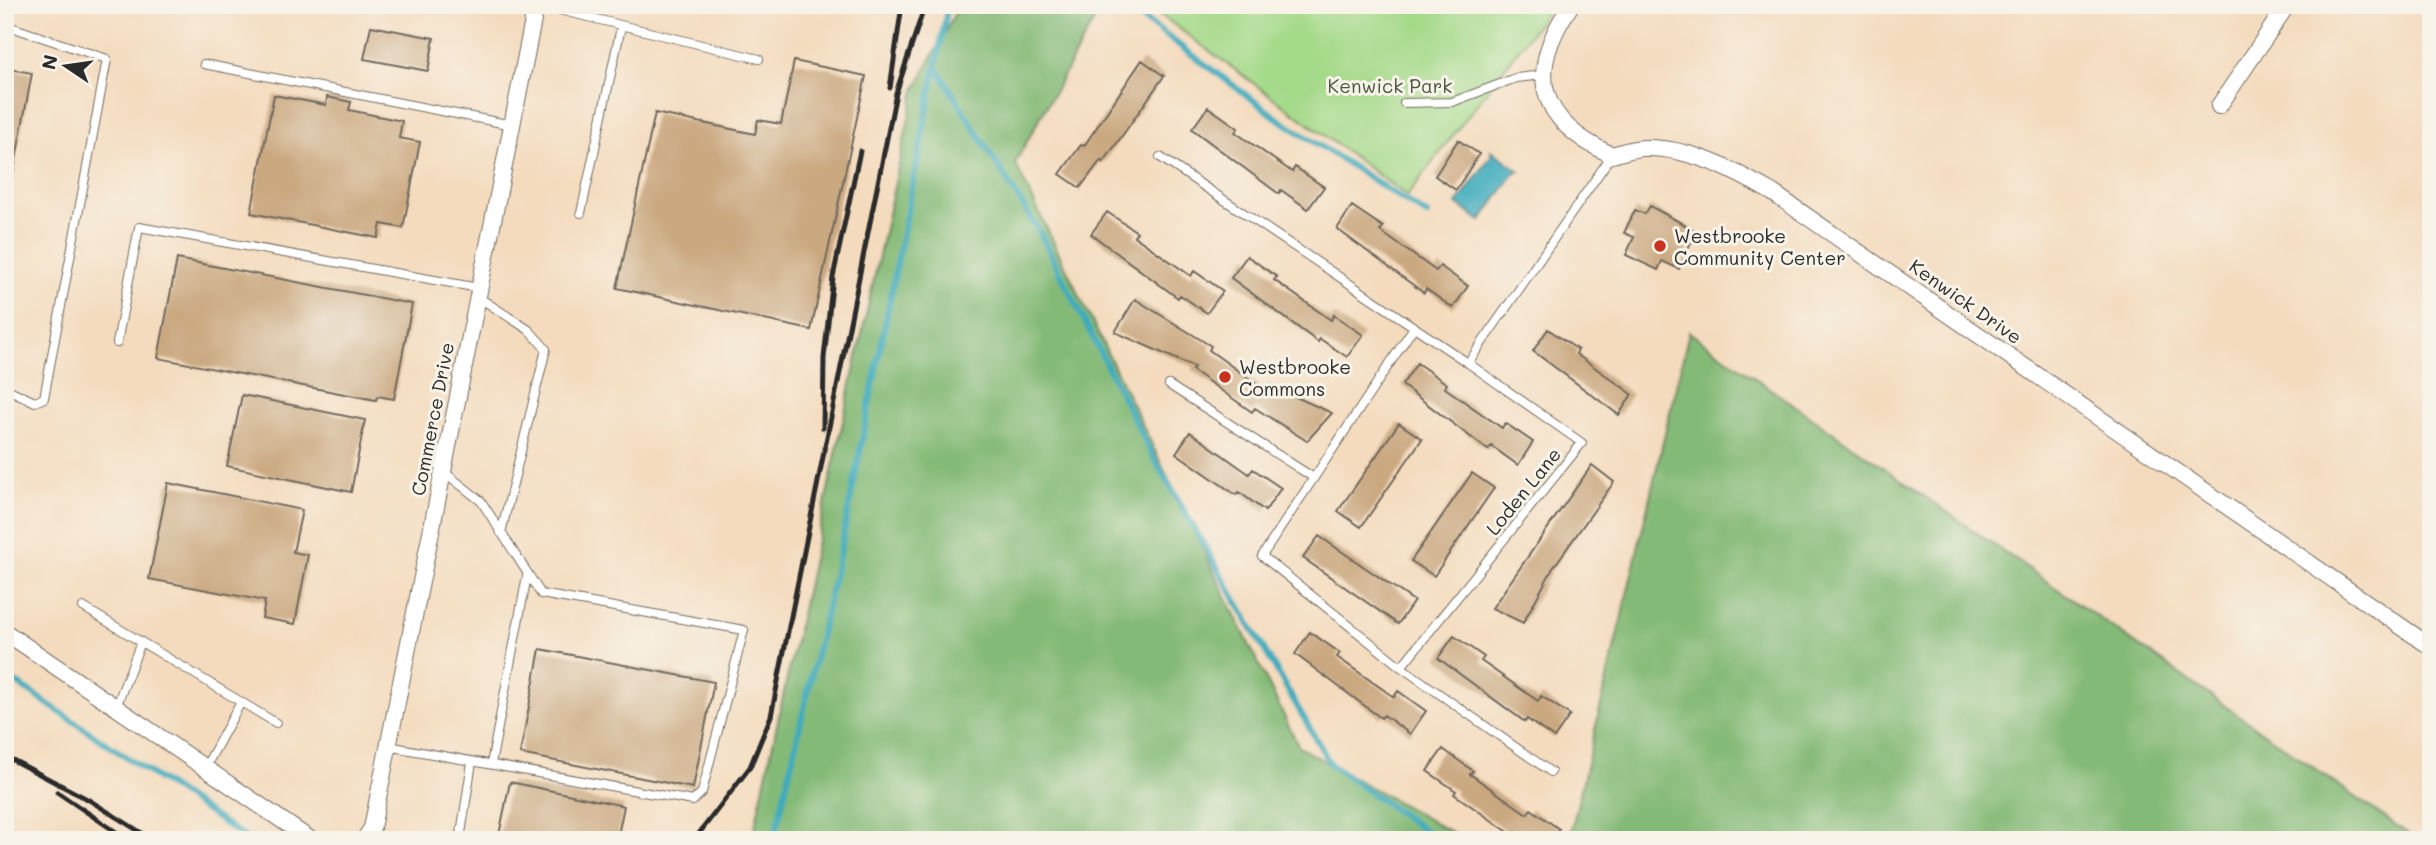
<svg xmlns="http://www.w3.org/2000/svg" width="2436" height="845" font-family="Mali,sans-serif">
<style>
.green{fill:#a6da8b;stroke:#68825b;stroke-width:2}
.forest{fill:#84ba77;stroke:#587251;stroke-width:2}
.water{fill:#3eabbd;stroke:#346b74;stroke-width:2}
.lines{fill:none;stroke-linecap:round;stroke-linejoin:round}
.stream{stroke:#3eabbd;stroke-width:6}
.building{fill:#caa880}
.service-casing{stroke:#71695e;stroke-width:10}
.minor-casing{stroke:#71695e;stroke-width:18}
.service{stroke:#fff;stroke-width:8}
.minor{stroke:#fff;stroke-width:16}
.rail{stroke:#2b2b2b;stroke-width:5}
.poi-dot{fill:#c8321e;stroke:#f7f3e8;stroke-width:2.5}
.labels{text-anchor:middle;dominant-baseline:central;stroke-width:6;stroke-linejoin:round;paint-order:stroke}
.park-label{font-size:19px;fill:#4a5743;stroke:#f7f3e8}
.poi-label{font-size:19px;fill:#2b2b2b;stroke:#f7f3e8;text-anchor:start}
.street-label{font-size:19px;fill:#2b2b2b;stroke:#f7f3e8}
</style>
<rect width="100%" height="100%" fill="#f7f3e8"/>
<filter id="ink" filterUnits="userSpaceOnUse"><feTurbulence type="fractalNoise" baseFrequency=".0143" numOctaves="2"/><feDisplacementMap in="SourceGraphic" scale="14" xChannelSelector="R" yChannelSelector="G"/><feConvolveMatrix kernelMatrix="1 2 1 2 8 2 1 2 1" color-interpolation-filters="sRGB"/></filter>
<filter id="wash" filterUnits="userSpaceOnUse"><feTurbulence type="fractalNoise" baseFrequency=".00686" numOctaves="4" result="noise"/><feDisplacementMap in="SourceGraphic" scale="28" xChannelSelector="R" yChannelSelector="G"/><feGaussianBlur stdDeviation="1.57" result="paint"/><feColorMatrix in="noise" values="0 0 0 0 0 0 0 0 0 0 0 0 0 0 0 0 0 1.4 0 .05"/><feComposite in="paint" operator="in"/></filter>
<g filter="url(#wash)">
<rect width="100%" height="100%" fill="#f4dbbe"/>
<!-- green -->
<path class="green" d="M1147,5H1552L1407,196Z"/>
<!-- forest -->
<path class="forest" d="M959,5H1095L1100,10L1015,163L1299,747L1465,840H752L915,90Z
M1689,332L2417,840H1569Z"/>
<!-- water -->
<path class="water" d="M1491,150L1520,171L1515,172L1481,221L1457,204L1491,156Z"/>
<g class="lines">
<!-- stream -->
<path class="stream" d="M1125,5L1280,120L1427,215
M936,67L1040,233L1152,455L1331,765L1438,840
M5,675L249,840
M774,840L843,537L948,5"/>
</g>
<g id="blocks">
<!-- building -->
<path class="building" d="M371,26L434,38L428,71L364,59Z
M1142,60L1164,76L1103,163L1101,160L1080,188L1060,174L1081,145L1084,146Z
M794,61L866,76L811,330L617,288L655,113L755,134L758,120L781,124Z
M5,68L32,73L7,207L5,206Z
M274,95L326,105L327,97L351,102L349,110L402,121L399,138L420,142L403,228L381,224L378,238L251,213Z
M1208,107L1238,128L1235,132L1292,172L1295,167L1324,187L1308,209L1281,190L1279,194L1192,129Z
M1458,140L1479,154L1456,190L1435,176Z
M1352,206L1383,227L1380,231L1436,271L1440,266L1468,286L1453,308L1426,289L1424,293L1337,229Z
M1650,206L1696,231L1679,269L1662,261L1658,270L1626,255L1634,237L1624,233L1635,210L1645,214Z
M1107,212L1137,232L1134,236L1191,276L1194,271L1223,291L1207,313L1180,295L1178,298L1091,234Z
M1247,256L1277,277L1274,280L1331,320L1334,315L1363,335L1347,357L1320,339L1318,342L1231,278Z
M177,259L412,304L394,399L378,396L376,400L158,358Z
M1135,299L1211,346L1209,350L1265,390L1269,385L1332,413L1307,441L1255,408L1252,412L1192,370L1194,367L1115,332Z
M1548,329L1578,350L1576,354L1632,394L1619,415L1533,351Z
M1417,363L1447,384L1445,388L1502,428L1505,423L1533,442L1518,465L1491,446L1488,450L1402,385Z
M242,395L365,420L351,492L227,466Z
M1399,423L1422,439L1361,527L1338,511Z
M1190,432L1249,474L1253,469L1281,488L1265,511L1239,492L1236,495L1176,453Z
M1592,465L1614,482L1553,568L1523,623L1492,608Z
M1472,473L1494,488L1434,576L1411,561Z
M168,483L302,510L293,552L308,555L295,624L262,618L265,601L149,579Z
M1319,536L1414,601L1398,624L1303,558Z
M1310,632L1340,653L1337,657L1394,697L1398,691L1426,711L1410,734L1384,715L1381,718L1295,654Z
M1454,636L1484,657L1481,661L1538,701L1541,696L1570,715L1554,738L1527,719L1525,722L1438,658Z
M540,649L714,682L693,788L520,754Z
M1443,749L1473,771L1470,774L1527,814L1531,809L1559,829L1551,840H1527L1516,832L1514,836L1454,794L1456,791L1427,771Z
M510,782L624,806L617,840H498Z"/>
</g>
</g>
<g filter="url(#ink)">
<use href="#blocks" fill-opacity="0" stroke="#71695e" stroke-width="2"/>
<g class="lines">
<defs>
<path id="service" d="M539,5L759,59
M5,25L107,59L44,398L35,402L5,388
M204,64L512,125
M1404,103L1452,102L1516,78L1543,75
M1160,157L1468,363L1612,155
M581,213L621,27
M478,297L529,330L546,349L501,533
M1414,327L1262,556L1401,667L1582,443L1468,363
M117,343L139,227L479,288
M1169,385L1314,478
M83,607L276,723
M1401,667L1551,772
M116,707L141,642
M388,746L693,801L702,792L744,630L541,594L481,501L443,471
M491,764L527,576
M205,768L241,702
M460,840L472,762"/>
<path id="minor" d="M1571,5C1526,71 1536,121 1612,155C1622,152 1634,148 1644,148C1690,147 1735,171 1773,193L2431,647
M2219,106L2287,5
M5,632L311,840
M364,840L372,828L536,5"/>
</defs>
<!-- service casing -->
<use href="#service" class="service-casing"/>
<!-- minor casing -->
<use href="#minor" class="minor-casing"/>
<!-- service -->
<use href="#service" class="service"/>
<!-- minor -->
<use href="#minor" class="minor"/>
<!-- rail -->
<path class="rail" d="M890,88L902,5
M823,428L824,358L833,277L860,151
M5,756L89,800L153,840
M57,792L128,840
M694,840L750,767L771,716L896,93L925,5"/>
</g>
</g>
<!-- markers -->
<g class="poi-dot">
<circle cx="1660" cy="246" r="7"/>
<circle cx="1225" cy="377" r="7"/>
</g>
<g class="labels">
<!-- park labels -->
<g class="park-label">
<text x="1390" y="85">Kenwick Park</text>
</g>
<!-- poi labels -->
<g class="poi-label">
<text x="1674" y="235">Westbrooke<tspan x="1674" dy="22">Community Center</tspan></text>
<text x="1239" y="366">Westbrooke<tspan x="1239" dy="22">Commons</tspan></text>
</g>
<!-- street labels -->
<g class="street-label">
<text transform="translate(1966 301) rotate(35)">Kenwick Drive</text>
<text transform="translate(432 419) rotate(-79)">Commerce Drive</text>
<text transform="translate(1523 491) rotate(-51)">Loden Lane</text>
</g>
</g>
<!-- margin -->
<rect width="2436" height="845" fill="none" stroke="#f7f3e8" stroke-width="28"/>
<!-- north arrow -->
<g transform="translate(66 66) rotate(283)" stroke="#f7f3e8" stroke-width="5" paint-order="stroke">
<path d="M0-5L12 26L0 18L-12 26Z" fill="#2b2b2b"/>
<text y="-10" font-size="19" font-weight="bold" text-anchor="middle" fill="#2b2b2b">N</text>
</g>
</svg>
